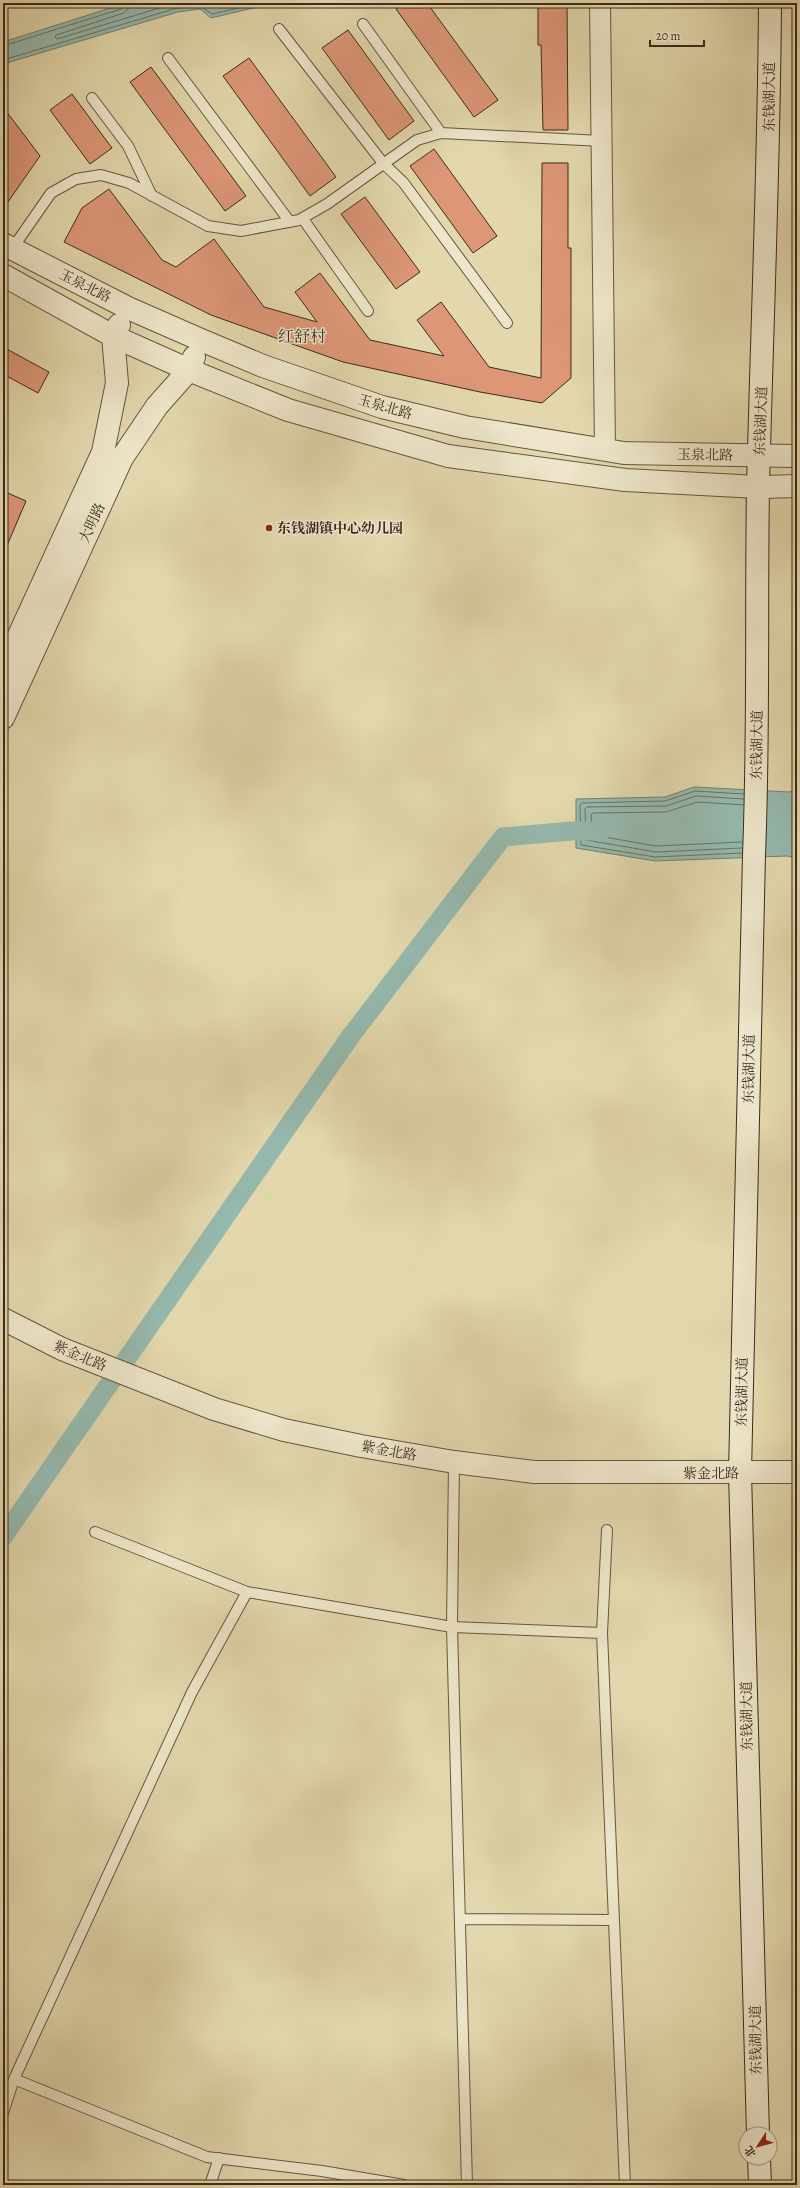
<svg xmlns="http://www.w3.org/2000/svg" width="800" height="2188" font-family="Alegreya,'Noto Serif SC',serif">
<style>
.water{fill:#95b9ae;stroke:#718074}
.lines{fill:none;stroke-linecap:round;stroke-linejoin:round}
.shore{stroke:#687266;stroke-width:1}
.canal{stroke:#95b9ae;stroke-width:19}
.building{fill:#dd9777;stroke:#3b2a1d}
.service-casing{stroke:#655641;stroke-width:12}
.minor-casing{stroke:#655641;stroke-width:22}
.tertiary-casing{stroke:#655641;stroke-width:24}
.secondary-casing{stroke:#3b2a1d;stroke-width:24}
.service{stroke:#ede6ca;stroke-width:10}
.minor{stroke:#ede6ca;stroke-width:20}
.tertiary{stroke:#ede6ca;stroke-width:22}
.secondary{stroke:#ede6ca;stroke-width:22}
.poi-dot{fill:#8f2418;stroke:#ede6ca;stroke-width:1.5}
.labels{text-anchor:middle;dominant-baseline:central;stroke-width:3;stroke-linejoin:round;paint-order:stroke}
.street-label{font-size:14px;fill:#3b2a1d;stroke:#ede6ca}
.poi-label{font-size:14px;font-weight:bold;fill:#3b2a1d;stroke:#ede6ca;text-anchor:start}
.quarter-label{font-size:16px;fill:#3b2a1d;stroke:#ede6ca}
</style>
<rect width="100%" height="100%" fill="#e3d8ad"/>
<filter id="stains"><feTurbulence type="fractalNoise" baseFrequency=".005" numOctaves="4"/><feColorMatrix values="0 0 0 0 .2 0 0 0 0 .09 0 0 0 0 .02 0 0 0 .5 -.17"/></filter>
<radialGradient id="worn" r=".72"><stop offset=".6" stop-color="#630" stop-opacity="0"/><stop offset="1" stop-color="#630" stop-opacity=".3"/></radialGradient>
<!-- water -->
<path class="water" d="M126,3H274L211,18L200,9L178,12L3,64V42Z
M694,787L789,792L797,789V858L787,856L655,861L576,848V799L665,797Z
M797,1611V1777L792,1756L797,1703V1655L793,1625Z"/>
<g class="lines">
<!-- shore -->
<path class="shore" d="M129,3L128,9L124,13L56,35L55,37L57,39L176,3
M3,46L121,9L124,3
M3,60L177,8L200,6L212,14L261,3
M742,842L656,846L593,835L591,815L593,813L666,812L697,802L744,805
M742,848L656,852L586,840L585,809L587,807L666,806L696,796L744,799
M742,853L655,857L581,845L580,805L582,803L665,801L695,791L744,794"/>
<!-- canal -->
<path class="canal" d="M3,1537L350,1037L503,837L572,831H601"/>
</g>
<!-- building -->
<path class="building" d="M404,3H427L498,100L474,117L396,9Z
M538,3H567L568,130H543L541,45H538Z
M348,30L414,121L389,140L322,48Z
M249,58L336,177L310,196L223,76Z
M151,67L246,196L225,211L130,82Z
M72,94L112,148L90,164L50,110Z
M3,107L40,156L3,209Z
M434,149L497,236L473,253L410,166Z
M542,163H568V248H571V378L542,403L480,392L343,362L211,315L64,242L82,208L109,189L162,260L176,267L214,239L264,307L317,322L295,292L320,273L370,340L444,356L417,320L441,302L489,367L541,378Z
M365,197L420,272L396,289L341,214Z
M3,347L49,372L38,393L3,374Z
M3,491L26,501L3,555Z"/>
<g class="lines">
<defs>
<path id="service" d="M363,24L441,133
M279,29L383,163L403,182L507,323
M168,58L290,222
M92,98L128,146L152,196
M303,219L368,311
M12,249L51,193L76,179L101,175L129,183L208,226L241,231L299,220L327,204L417,140L441,133L602,141
M454,1462L452,1627L467,2185
M607,1530L602,1633L625,2185
M95,1532L247,1592L452,1627L602,1633
M460,1919L614,1920
M14,2079L207,2157L322,2171L404,2185
M3,2113L14,2079L192,1692L247,1592
M210,2185L219,2158"/>
<path id="minor" d="M600,3L605,450"/>
<path id="tertiary" d="M3,244L128,308L201,340L263,366L382,407L465,427L624,453L797,456
M3,275L113,336L189,370L288,410L448,456L625,480L758,487L797,486
M3,670L103,452L117,383L113,336L119,325
M3,718L122,458L157,406L189,370L194,357
M3,1319L62,1349L214,1409L284,1430L361,1446L454,1462L534,1472H797"/>
<path id="secondary" d="M758,2134L740,1473L754,855C759,732 756,610 758,487C762,326 769,164 770,3
M759,2158L760,2185"/>
</defs>
<!-- service casing -->
<use href="#service" class="service-casing"/>
<!-- minor casing -->
<use href="#minor" class="minor-casing"/>
<!-- tertiary casing -->
<use href="#tertiary" class="tertiary-casing"/>
<!-- secondary casing -->
<use href="#secondary" class="secondary-casing"/>
<!-- service -->
<use href="#service" class="service"/>
<!-- minor -->
<use href="#minor" class="minor"/>
<!-- tertiary -->
<use href="#tertiary" class="tertiary"/>
<!-- secondary -->
<use href="#secondary" class="secondary"/>
</g>
<!-- markers -->
<circle class="poi-dot" cx="269" cy="528" r="4"/>
<g class="labels">
<!-- street labels -->
<g class="street-label">
<text transform="translate(769 97) rotate(-90)">东钱湖大道</text>
<text transform="translate(85 286) rotate(27)">玉泉北路</text>
<text transform="translate(385 407) rotate(16)">玉泉北路</text>
<text transform="translate(761 421) rotate(-88)">东钱湖大道</text>
<text transform="translate(705 455) rotate(1)">玉泉北路</text>
<text transform="translate(92 523) rotate(-65)">大明路</text>
<text transform="translate(757 745) rotate(-89)">东钱湖大道</text>
<text transform="translate(749 1069) rotate(-89)">东钱湖大道</text>
<text transform="translate(80 1356) rotate(23)">紫金北路</text>
<text transform="translate(742 1392) rotate(-89)">东钱湖大道</text>
<text transform="translate(389 1451) rotate(10)">紫金北路</text>
<text x="711" y="1473">紫金北路</text>
<text transform="translate(747 1716) rotate(-91)">东钱湖大道</text>
<text transform="translate(756 2040) rotate(-91)">东钱湖大道</text>
</g>
<!-- poi labels -->
<g class="poi-label">
<text x="277" y="528">东钱湖镇中心幼儿园</text>
</g>
<!-- quarter labels -->
<g class="quarter-label">
<text x="302" y="337">红舒村</text>
</g>
</g>
<!-- margin -->
<rect width="800" height="2188" fill="none" stroke="#e3d8ad" stroke-width="16"/>
<rect x="4" y="4" width="792" height="2180" fill="none" stroke="#3b2a1d" stroke-width="2"/>
<rect x="8" y="8" width="784" height="2172" fill="none" stroke="#3b2a1d"/>
<!-- north arrow -->
<g transform="translate(758 2146) rotate(234)"><circle r="19" fill="#ede6ca" stroke="#a69b85"/>
<path d="M0-3L7 15L0 10L-7 15Z" fill="#8f2418"/>
<text y="-6" font-size="11" font-weight="bold" text-anchor="middle" fill="#3b2a1d">北</text>
</g>
<!-- scale -->
<path d="M650 40v6h54v-6" fill="none" stroke="#3b2a1d" stroke-width="2"/>
<text x="656" y="40" font-size="12" fill="#3b2a1d" stroke="#ede6ca" stroke-width="3" paint-order="stroke">20 m</text>
<rect width="100%" height="100%" filter="url(#stains)"/>
<rect width="100%" height="100%" fill="url(#worn)"/>
</svg>
